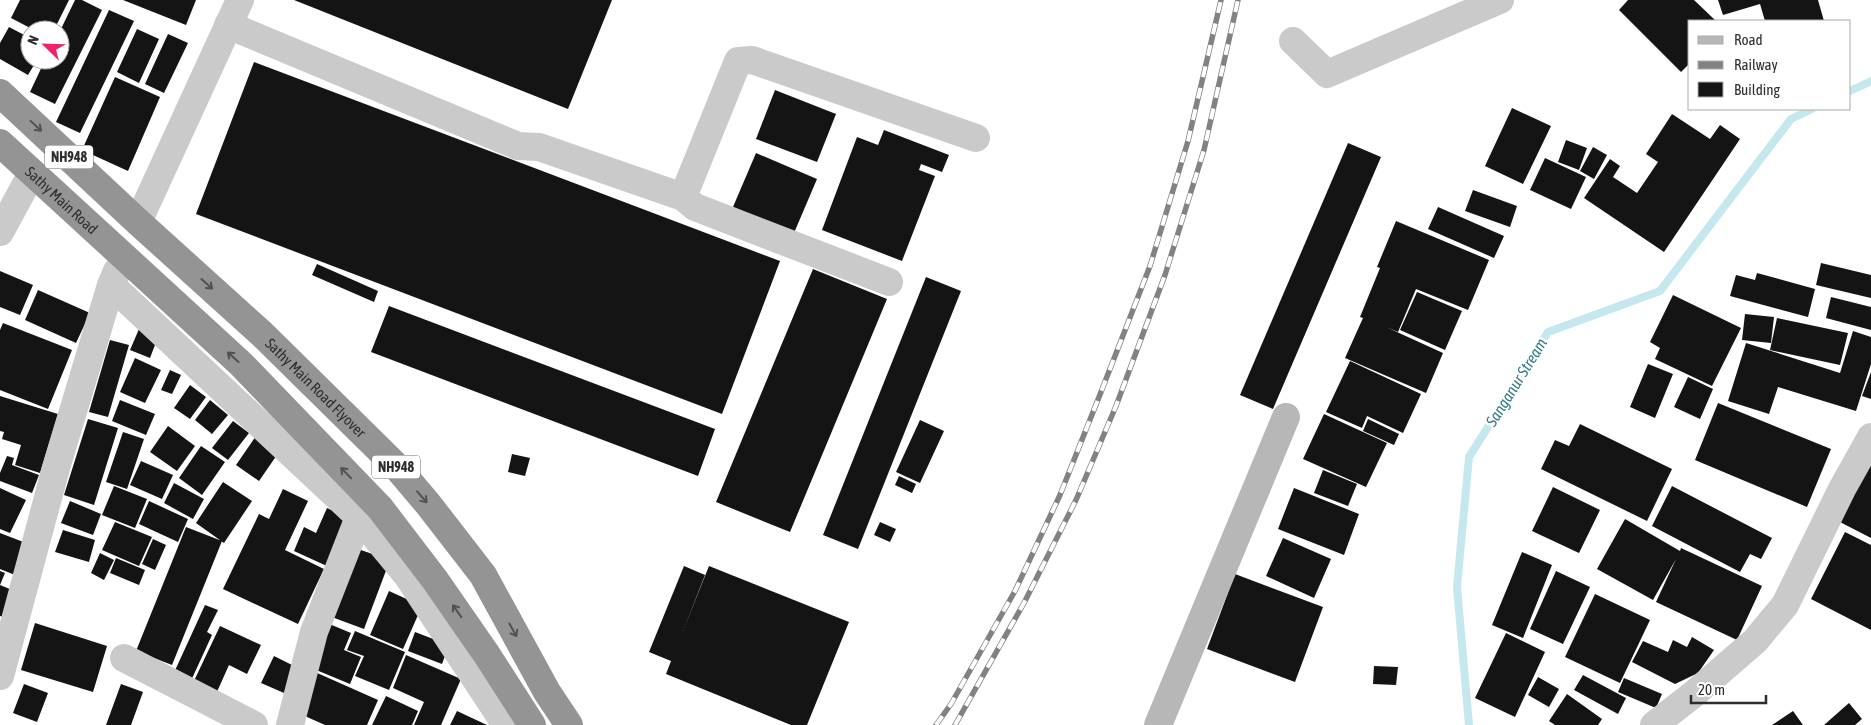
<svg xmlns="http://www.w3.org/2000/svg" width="1871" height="725" font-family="'Asap Condensed',sans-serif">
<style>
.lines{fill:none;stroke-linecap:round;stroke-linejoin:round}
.stream{stroke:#c4e8ed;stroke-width:8}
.building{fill:#141414}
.street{stroke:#cacaca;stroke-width:28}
.secondary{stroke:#b7b7b7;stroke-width:28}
.highway{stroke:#949494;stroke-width:28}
.rail-casing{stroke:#828282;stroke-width:5.5}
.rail{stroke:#fff;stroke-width:4;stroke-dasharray:11;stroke-linecap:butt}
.oneway{stroke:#515151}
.labels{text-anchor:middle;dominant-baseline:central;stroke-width:5;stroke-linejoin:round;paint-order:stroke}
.shield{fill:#fff;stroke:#6c6c6c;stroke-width:1}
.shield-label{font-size:14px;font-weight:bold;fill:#2d2d2d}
.street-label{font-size:15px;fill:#2d2d2d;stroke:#fff}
.water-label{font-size:16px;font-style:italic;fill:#337c86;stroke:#fff}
</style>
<rect width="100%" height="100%" fill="#fff"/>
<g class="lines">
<!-- stream -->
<path class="stream" d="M1850,91L1871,81
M1469,725L1457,587L1469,457L1548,332L1660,291L1791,119L1812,109"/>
</g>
<!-- building -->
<path class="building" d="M20,0H69L54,30H34L11,18Z
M75,0H82L102,10L55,104L30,92L45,60H60V31Z
M123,0H196L186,25Z
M294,0H612L568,109Z
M1628,0H1694L1716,21H1690V63L1681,72L1619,10Z
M1718,0H1818L1824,21H1765L1760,4L1723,15Z
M109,10L134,21L80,133L56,122Z
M9,27L30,38V60H37L28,75L0,59V43Z
M137,29L159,39L139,83L117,72Z
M168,34L188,43L164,93L145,84Z
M254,62L780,261L722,414L196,214Z
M115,77L160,97L128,171L82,150Z
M775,90L836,114L817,162L756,139Z
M1512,108L1551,126L1523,184L1485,166Z
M1672,114L1710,139L1720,125L1740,139L1664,252L1584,198L1610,159L1620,166L1613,177L1637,193L1658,162L1646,154Z
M884,130L949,155L942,172L921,164L919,170L935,176L902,261L822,230L857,137L878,145Z
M1566,140L1587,148L1579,170L1558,162Z
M1348,143L1381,157L1273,409L1240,395Z
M1593,147L1607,155L1594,179L1580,171Z
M756,153L817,179L794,233L733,207Z
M1545,158L1586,177L1571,209L1530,190Z
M1473,190L1517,206L1510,227L1465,211Z
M1438,207L1504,236L1494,258L1428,229Z
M1396,221L1489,260L1468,310L1416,289L1398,332L1386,327L1443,353L1426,393L1345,358L1363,318L1360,317L1380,268L1377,267Z
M1821,263L1871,275V298L1816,285Z
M317,264L378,291L374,302L312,275Z
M813,269L887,299L790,532L716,502Z
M0,271L33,285L20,315L0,307Z
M1757,273L1815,289L1808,317L1730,296L1736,275L1755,280Z
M926,277L961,291L858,549L823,535Z
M38,290L90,313L76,343L25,320Z
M1417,292L1462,311L1445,350L1400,330Z
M1673,295L1741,328L1712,386L1655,359L1660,348L1650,342Z
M1831,297L1871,307V330L1826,318Z
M389,306L715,429L698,476L371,352Z
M1745,314L1774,317L1771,343L1742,340Z
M1777,318L1848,333L1840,365L1770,350Z
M3,323L72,350L48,409L0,390V330Z
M139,329L158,337L150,358L130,350Z
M1853,331L1871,337V364L1856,411L1778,387L1769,414L1728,401L1746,343L1840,373Z
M110,340L129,345L108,417L89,412Z
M135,358L161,370L145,403L120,392Z
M1350,361L1421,394L1403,433L1367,416L1362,428L1326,412Z
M1648,364L1673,374L1655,418L1630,407Z
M170,370L181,375L172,394L161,390Z
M1871,372V399L1862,396Z
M1688,377L1713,389L1700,419L1674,407Z
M190,385L206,397L190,419L174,408Z
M0,396L58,414L40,473L15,465L21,445L2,439L4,432L0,431Z
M120,400L155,414L146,435L112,421Z
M210,400L228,415L212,434L195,420Z
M1718,403L1831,449L1807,507L1695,460Z
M1324,414L1387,443L1366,487L1303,459Z
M88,419L118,428L94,505L64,495Z
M1368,419L1399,434L1394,445L1363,431Z
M920,420L944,431L920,483L896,472Z
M233,421L249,433L228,460L212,448Z
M1580,424L1672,469L1647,521L1541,469L1555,440L1569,446Z
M168,426L195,446L177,471L150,452Z
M123,432L144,439L127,489L106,482Z
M256,436L279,452L259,481L236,465Z
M201,446L225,462L202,495L179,478Z
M512,454L530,458L525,476L508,472Z
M7,456L14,458L12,465L39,475L32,493L0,481V473Z
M1871,459V538L1838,521Z
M141,461L173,475L162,499L130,485Z
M1323,470L1357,484L1348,506L1314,493Z
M899,476L916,484L912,493L895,485Z
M223,482L252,501L224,543L196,523Z
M174,483L204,499L193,519L164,503Z
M114,486L147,499L135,528L102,515Z
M1672,486L1772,538L1761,559L1750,554L1740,572L1652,526Z
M1553,487L1600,510L1579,553L1532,531Z
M0,488L26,500L10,533L0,529Z
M1294,488L1359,514L1344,555L1278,529Z
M283,489L308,501L285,550L324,569L298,624L223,589L259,514L269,519Z
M70,501L101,514L93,535L61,523Z
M149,501L188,519L178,542L139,524Z
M327,508L351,519L329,567L294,551L304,527L316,533Z
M1625,519L1680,551L1681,548L1762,586L1737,640L1656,602L1676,559L1653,600L1597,569Z
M115,522L152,537L139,566L102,550Z
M880,522L896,529L890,542L874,535Z
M186,527L222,541L172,665L136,651Z
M63,530L95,540L89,562L55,552Z
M1845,532L1871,545V630L1811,599Z
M0,533L26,543L15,575L0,569Z
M1283,538L1331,559L1314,598L1266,576Z
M153,539L166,545L155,570L142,564Z
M355,548L390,560L364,629L329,616Z
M1522,552L1552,565L1523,638L1492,625Z
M100,553L114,560L104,580L91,573Z
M116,558L145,570L139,585L110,573Z
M684,566L705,575L683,631L709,566L849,622L807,725H791L666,674L671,661L649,652Z
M0,571L5,573L0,585L17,592L7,618L0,616Z
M1556,571L1590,587L1563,644L1530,629Z
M1235,574L1323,607L1295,682L1207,649Z
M389,591L422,606L403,649L370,635Z
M1595,594L1650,620L1620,683L1565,657Z
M205,605L218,610L207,632L212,635L189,685L172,677Z
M35,623L107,646L93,692L21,670Z
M327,623L351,633L344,650L361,657L350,684L309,667Z
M220,626L261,645L247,674L229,665L216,694L193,683Z
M355,631L405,652L389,690L355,676L364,656L347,650Z
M415,632L449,645L442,664L408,651Z
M1506,633L1545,652L1515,717L1475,698Z
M1692,637L1714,650L1698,673L1675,684L1632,662L1643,641L1668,652L1673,640L1687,647Z
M406,655L461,679L441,725H414L424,702L393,688Z
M274,656L296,667L284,693L261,683Z
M1374,666L1398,667L1396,685L1373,684Z
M315,672L378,700L367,725H325L298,713Z
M1583,675L1626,698L1618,714L1574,690Z
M1538,677L1559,689L1549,707L1528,695Z
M1624,678L1662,694L1656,708L1618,692Z
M24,684L48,693L37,722L13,713Z
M121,684L143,692L131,725H106Z
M1567,694L1602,719L1598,725H1555L1549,721Z
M386,696L418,711L412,725H372Z
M1849,703L1862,719L1855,725H1824Z
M457,711L487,725H450Z
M1793,711L1803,725H1772Z"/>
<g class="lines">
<!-- street -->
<path class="street" d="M228,25L518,146L539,147L683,197L695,207L889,282
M1293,41L1327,74L1500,0
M683,197L738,61L752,60L976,138
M138,222L240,0
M0,232L32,173
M111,285L359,517L314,632L290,725
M359,517L407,575L506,725
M124,658L254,725
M0,676L56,468L111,285L117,271
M1654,725L1695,693L1755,641L1785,605L1842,489L1871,437"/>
<!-- secondary -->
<path class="secondary" d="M1158,725L1286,417"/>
<!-- highway -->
<g class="highway">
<path id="s1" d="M0,93L138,222L262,334L395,465L428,504L483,575L547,692L569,725"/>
<path id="s2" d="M0,143L241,364L380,508L435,580L487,655L532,725"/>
</g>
<defs>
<path id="rail" d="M936,725L951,704L1015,591L1060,495L1101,392L1150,266L1188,141L1221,0
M955,725L1024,603L1076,500L1116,406L1165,275L1204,150L1238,0"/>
</defs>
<!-- rail casing -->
<use href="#rail" class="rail-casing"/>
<!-- rail -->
<use href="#rail" class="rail"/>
</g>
<!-- one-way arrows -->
<defs><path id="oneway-shaft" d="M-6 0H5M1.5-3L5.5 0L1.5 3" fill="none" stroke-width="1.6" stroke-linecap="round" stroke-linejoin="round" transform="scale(1.25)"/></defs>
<g class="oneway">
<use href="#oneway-shaft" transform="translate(36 126) rotate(43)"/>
<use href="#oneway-shaft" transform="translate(207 284) rotate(42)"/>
<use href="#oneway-shaft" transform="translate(233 357) rotate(-138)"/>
<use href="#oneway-shaft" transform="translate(346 473) rotate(-134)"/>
<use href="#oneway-shaft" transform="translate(422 497) rotate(49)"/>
<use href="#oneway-shaft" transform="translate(457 611) rotate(-125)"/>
<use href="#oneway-shaft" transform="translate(513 630) rotate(61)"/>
</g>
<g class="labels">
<!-- shield labels -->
<g class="shield">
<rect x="45" y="145.5" width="48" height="23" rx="4"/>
<rect x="372" y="455.5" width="48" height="23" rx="4"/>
</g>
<g class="shield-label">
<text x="69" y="157">NH948</text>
<text x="396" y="467">NH948</text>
</g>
<!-- street labels -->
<g class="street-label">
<text stroke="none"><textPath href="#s2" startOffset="84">Sathy Main Road</textPath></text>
<text stroke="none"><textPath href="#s1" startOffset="432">Sathy Main Road Flyover</textPath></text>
</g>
<!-- water labels -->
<g class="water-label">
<text transform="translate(1516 382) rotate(-58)">Sanganur Stream</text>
</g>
</g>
<!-- legend -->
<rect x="1688" y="20" width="162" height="90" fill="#ffffff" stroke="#ababab"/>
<rect x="1698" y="36" width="25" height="8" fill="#b7b7b7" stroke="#ababab"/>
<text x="1734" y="45" font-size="15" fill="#2d2d2d">Road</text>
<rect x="1698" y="61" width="25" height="8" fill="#828282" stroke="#ababab"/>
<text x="1734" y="70" font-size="15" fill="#2d2d2d">Railway</text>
<rect x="1698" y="82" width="25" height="15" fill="#141414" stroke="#ababab"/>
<text x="1734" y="95" font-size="15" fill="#2d2d2d">Building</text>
<!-- north arrow -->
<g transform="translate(45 45) rotate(293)"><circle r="24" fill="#ffffff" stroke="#ababab"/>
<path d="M0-4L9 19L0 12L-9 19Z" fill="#ef2468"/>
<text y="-8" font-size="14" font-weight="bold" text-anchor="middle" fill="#2d2d2d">N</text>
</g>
<!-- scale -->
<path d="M1691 695v8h75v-8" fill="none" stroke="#2d2d2d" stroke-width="2.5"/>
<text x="1698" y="695" font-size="15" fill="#2d2d2d" stroke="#ffffff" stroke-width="4" paint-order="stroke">20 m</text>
</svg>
